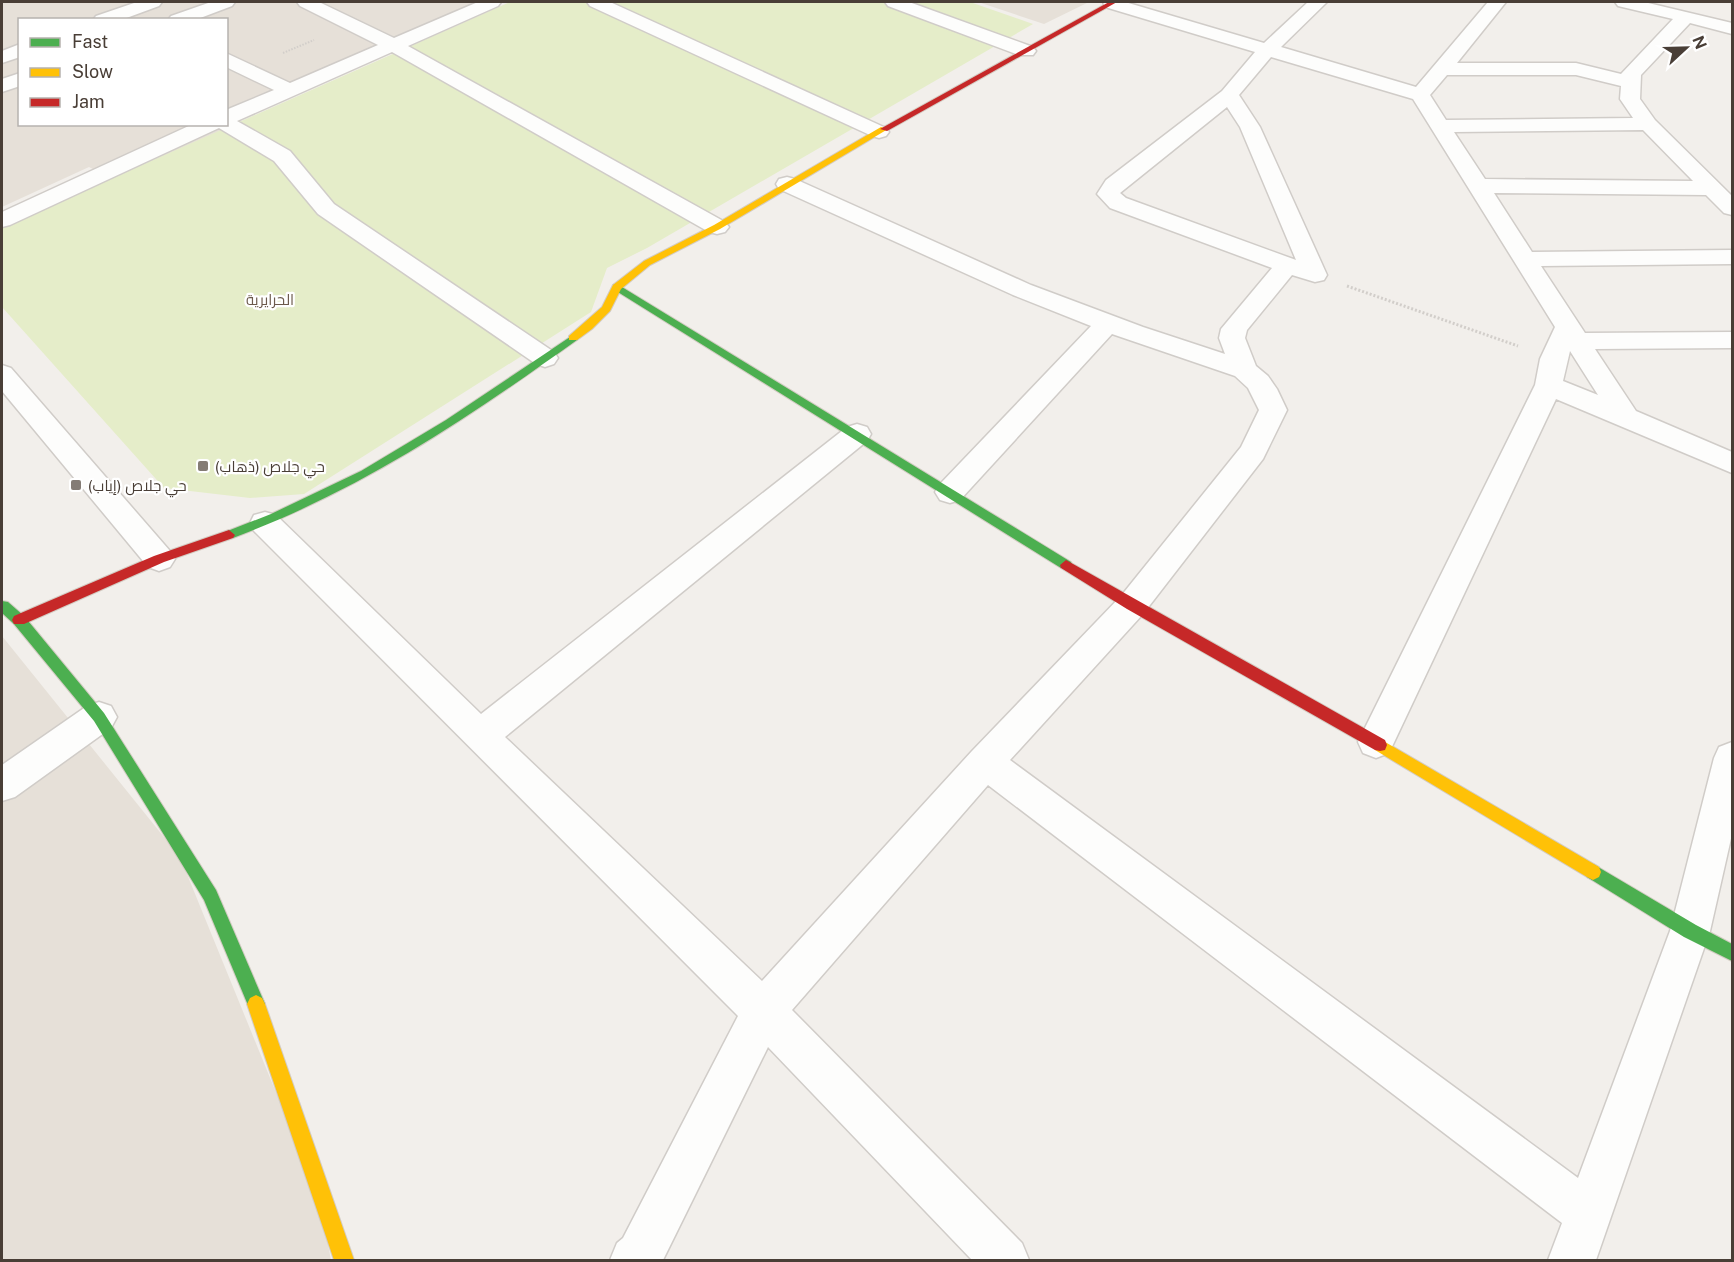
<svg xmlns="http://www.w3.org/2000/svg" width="1734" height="1262" font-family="'Public Sans',Cairo,sans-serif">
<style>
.residential{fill:#e6e0d8}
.green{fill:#e5edc9}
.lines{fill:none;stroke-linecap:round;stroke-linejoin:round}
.street-casing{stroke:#d0ccc8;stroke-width:3}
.fast-casing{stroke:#d3ccc3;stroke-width:2}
.slow-casing{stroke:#d3ccc3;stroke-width:2}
.jam-casing{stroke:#d3ccc3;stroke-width:2}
.path-far1{stroke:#d2ceca;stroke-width:2;stroke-dasharray:1.5 1.5;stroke-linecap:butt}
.path{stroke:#d2ceca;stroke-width:3;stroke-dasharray:2 2;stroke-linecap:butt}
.street{fill:#fdfdfc;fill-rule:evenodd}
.fast{fill:#4caf50;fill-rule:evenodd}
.slow{fill:#ffc107;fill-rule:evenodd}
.jam{fill:#c62828;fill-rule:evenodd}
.poi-dot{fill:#847c75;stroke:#fff;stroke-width:2}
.labels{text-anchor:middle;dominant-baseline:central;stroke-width:4.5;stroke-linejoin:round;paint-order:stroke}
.far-quarter-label{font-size:15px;fill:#6c5a4c;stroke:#fff}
.poi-label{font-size:15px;fill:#493e36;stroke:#fff;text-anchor:start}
</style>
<rect width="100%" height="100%" fill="#f2efeb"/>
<!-- residential -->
<path class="residential" d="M2,2H481L227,112L226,20H20V124H226L289,151L176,212L89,167L2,207Z
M978,2H1089L1044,24Z
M2,636L180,857L319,1198L331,1260H2Z"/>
<!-- green -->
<path class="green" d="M510,2H970L1033,24L647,248L607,268L591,312L304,494L250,498L164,488L2,307V227Z"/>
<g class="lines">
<defs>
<path id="street" d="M137,2H162L159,6L121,20H93L96,16Z
M211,2H235L232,6L195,20H168L171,16Z
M297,2H319L394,38L478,2H501L498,6L408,46L725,222L729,227L725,232L717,234L709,232L392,52L237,121L290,151L334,204L554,352L558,358L554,364L545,367L536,364L318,214L274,161L219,128L10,225L2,227V212L193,124H226V110L274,90L226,67V53L290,83L378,45L300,6Z
M587,2H610L886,128L889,132L886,136L879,138L872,136L590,6Z
M885,2H909L1033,47L1036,51L1033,55H1019L888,6Z
M1103,2H1125L1264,43L1308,2H1327L1281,47L1416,87L1488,2H1506L1457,63H1576L1621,74L1673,19L1618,6L1615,2H1644L1732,23V34L1690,23L1641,75L1640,99L1655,120L1732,196V215L1724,213L1706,195L1494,193L1532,252L1732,250V264L1541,266L1585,333L1732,332V348L1595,349L1636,411L1732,452V473L1556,399L1389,753L1376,758L1363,753L1358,742L1535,385L1540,359L1555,327L1413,99L1271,57L1239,95L1260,127L1327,275L1324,280L1315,282L1292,275L1247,330L1245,338L1256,366L1268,376L1277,389L1287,410L1263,459L1143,614L1010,760L1578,1178L1670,931L1714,758L1719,747L1732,742V834L1710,931L1596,1260H1548L1562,1223L988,785L792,1010L1022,1243L1029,1260H972L768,1047L663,1260H610L617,1243L623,1238L738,1016L254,531L250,523L254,515L265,512L276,515L481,714L847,427L857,424L867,427L871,434L867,441L505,737L762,981L972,751L1121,596L1241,447L1259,410L1248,388L1235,376L1112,334L960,500L950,503L940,500L935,492L940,484L1091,326L1013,295L779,189L776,184L779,179L787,177L795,179L1031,285L1143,327L1225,354L1219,338L1221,329L1272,268L1110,208L1097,194L1106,180L1222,91L1255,52L1105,7ZM1447,75H1576L1621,86L1620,99L1633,118L1446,120L1430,95ZM1227,107L1240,127L1296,260L1126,198L1120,193ZM1643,130L1693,181L1485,179L1454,132ZM1570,351L1598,395L1563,381Z
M20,44V57L2,63V51Z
M20,73V86L2,92V79Z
M2,365L11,368L170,551L175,559L170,567L159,571L148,567L2,391Z
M99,702L111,706L117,717L111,728L15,797L2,801V765L87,706Z"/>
<path id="fast" d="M617,284L1071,562L1072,565L1071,568H1061L613,289V285Z
M573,335L578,338L577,340C465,420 363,489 233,538H225L223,535L225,532L271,514L361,471L446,420Z
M2,601L8,602L24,616L104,713L216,890L265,1004L262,1010L256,1013L250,1010L204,900L94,721L14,624L2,613Z
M1593,864L1696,925L1732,944V961L1684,937L1587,877L1585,872L1587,867Z"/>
<path id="slow" d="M881,127L888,129L720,229L650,265L621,289L610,311L592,329L577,340H569V336L602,307L613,285L644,261L714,225Z
M1380,739L1599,867L1601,872L1599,877L1593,880L1587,877L1375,750L1373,745L1375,740Z
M256,995L262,998L265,1004L354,1260H334L247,1004L250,998Z"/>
<path id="jam" d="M1109,2H1117L887,131L880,129Z
M229,530L235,535L233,538L164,562L24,624H14L12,620L14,616L154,556Z
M1066,560L1385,740L1387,745L1385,750L1380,751L1375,750L1127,609L1061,568L1060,565Z"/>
</defs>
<!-- street casing -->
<use href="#street" class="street-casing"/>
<!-- fast casing -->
<use href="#fast" class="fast-casing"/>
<!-- slow casing -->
<use href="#slow" class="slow-casing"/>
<!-- jam casing -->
<use href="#jam" class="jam-casing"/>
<!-- path-far1 -->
<path class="path-far1" d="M283,53L314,40"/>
<!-- path -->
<path class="path" d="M1347,286L1518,346"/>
<!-- street -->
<use href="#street" class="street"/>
<!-- fast -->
<use href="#fast" class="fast"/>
<!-- slow -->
<use href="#slow" class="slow"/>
<!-- jam -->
<use href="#jam" class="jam"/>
</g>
<!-- markers -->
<g class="poi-dot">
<rect x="197" y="460" width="12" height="12" rx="3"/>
<rect x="70" y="479" width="12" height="12" rx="3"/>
</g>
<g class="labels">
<!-- far-quarter labels -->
<g class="far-quarter-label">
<text x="270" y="299">الحرايرية</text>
</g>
<!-- poi labels -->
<g class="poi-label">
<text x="215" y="466">حي جلاص (ذهاب)</text>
<text x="88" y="485">حي جلاص (إياب)</text>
</g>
</g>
<!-- border -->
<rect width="1734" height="1262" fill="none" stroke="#493e36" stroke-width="6"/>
<!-- legend -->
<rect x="18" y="18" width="210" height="108" fill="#ffffff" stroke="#b6b2af" stroke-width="1.5"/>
<rect x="30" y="38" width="30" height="9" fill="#4caf50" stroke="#b6b2af" stroke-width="1.5"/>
<text x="72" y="48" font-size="18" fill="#493e36">Fast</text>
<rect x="30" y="68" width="30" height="9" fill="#ffc107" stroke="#b6b2af" stroke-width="1.5"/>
<text x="72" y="78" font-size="18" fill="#493e36">Slow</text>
<rect x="30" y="98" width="30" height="9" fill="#c62828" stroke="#b6b2af" stroke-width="1.5"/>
<text x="72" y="108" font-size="18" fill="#493e36">Jam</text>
<!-- north arrow -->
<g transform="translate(1686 48) rotate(68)" stroke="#ffffff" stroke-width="4.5" paint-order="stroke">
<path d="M0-4.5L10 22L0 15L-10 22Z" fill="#493e36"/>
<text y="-9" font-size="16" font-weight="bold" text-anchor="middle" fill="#493e36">N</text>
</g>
</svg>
